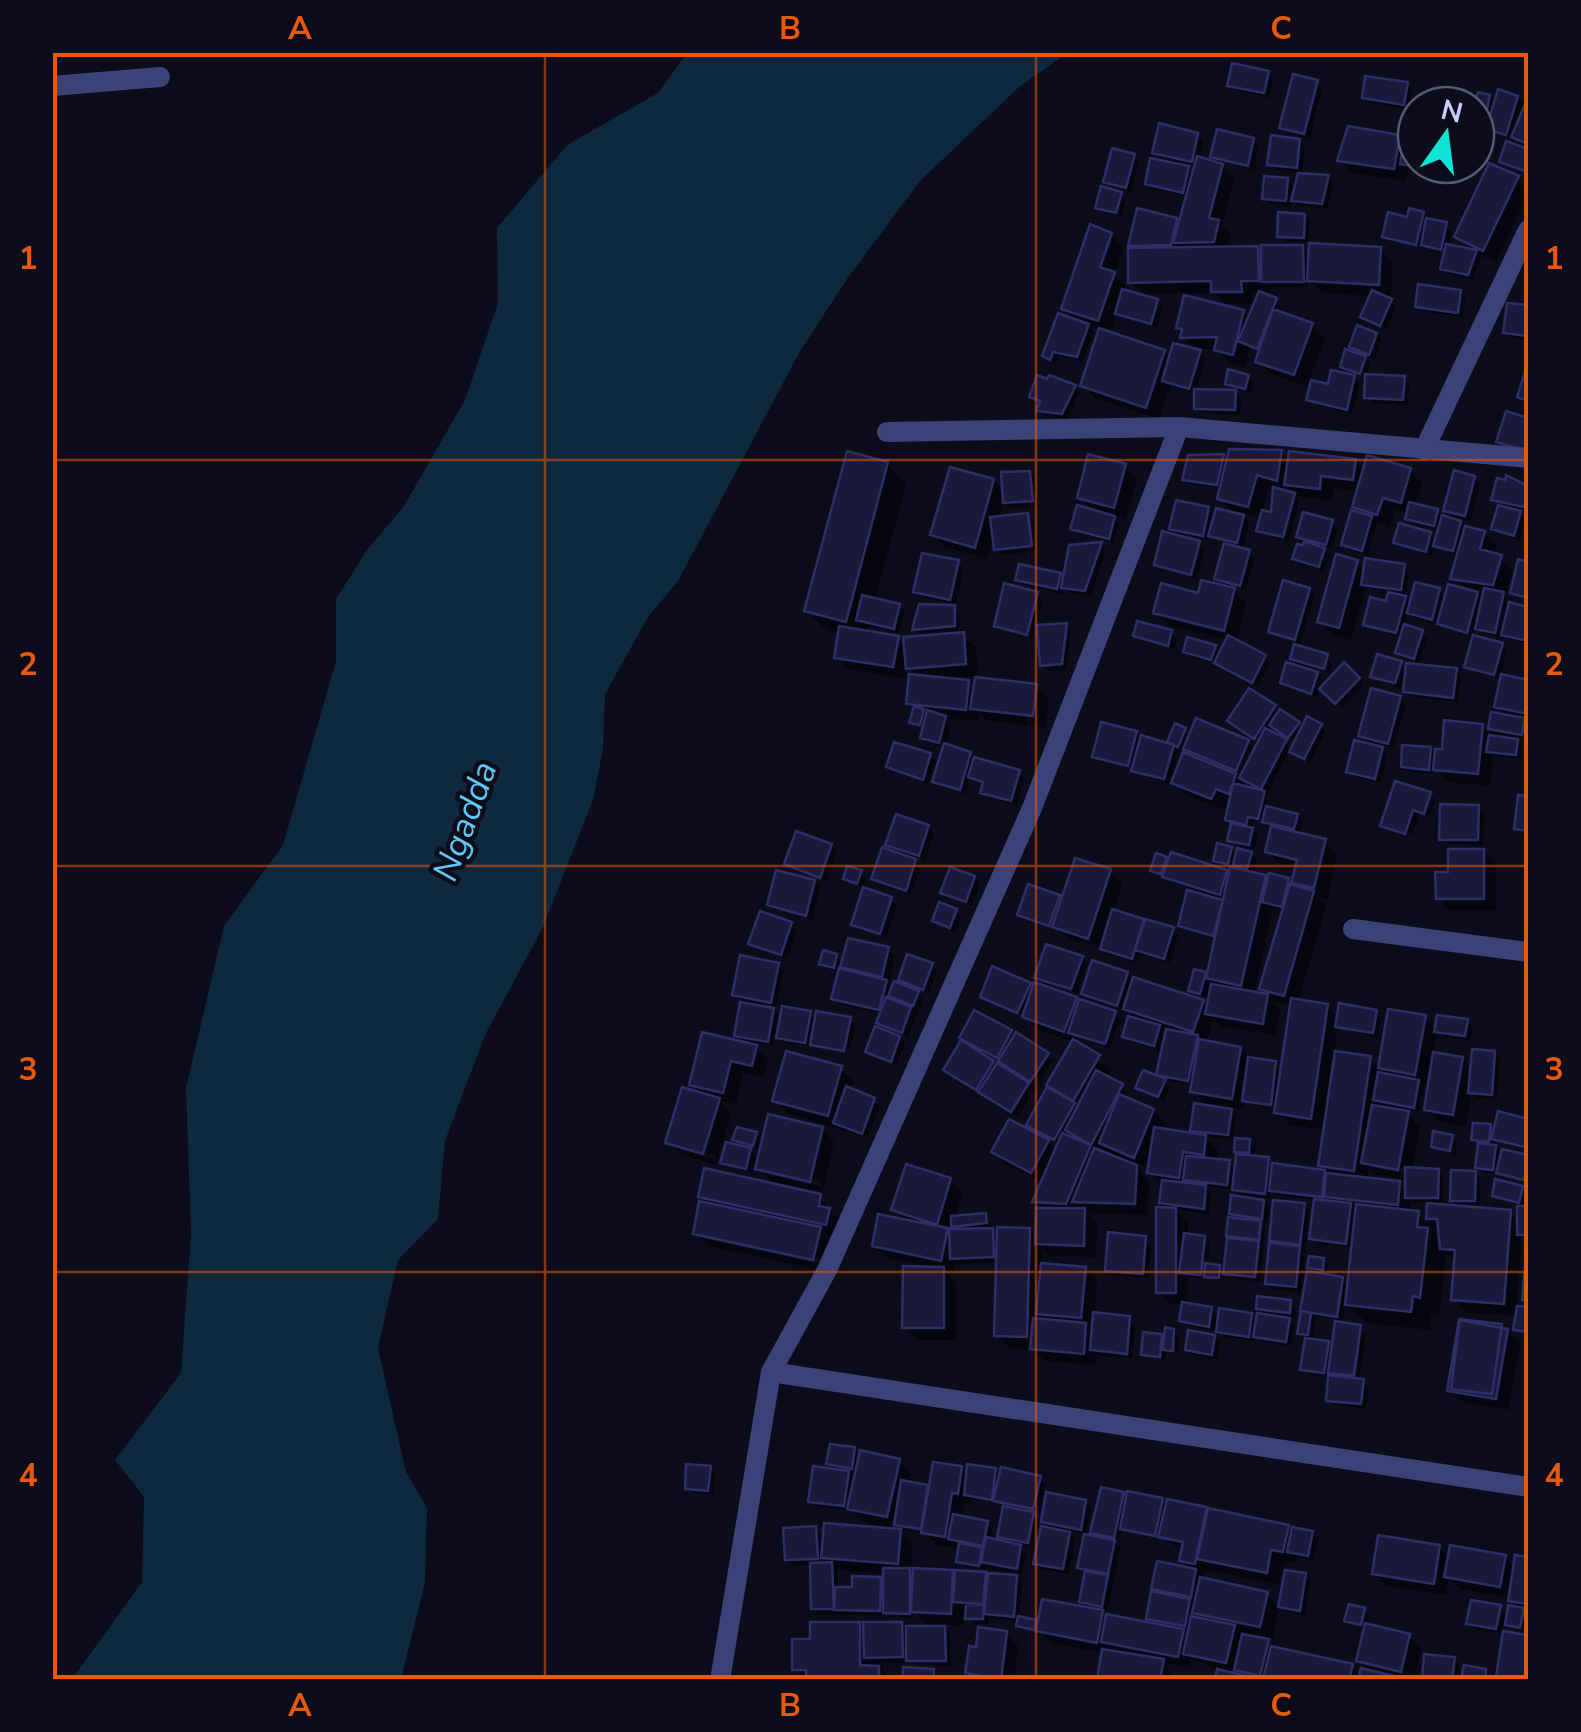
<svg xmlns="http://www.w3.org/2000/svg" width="1581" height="1732" font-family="'Nunito Sans',sans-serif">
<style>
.water{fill:#0e293d}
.shadow{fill:#0007;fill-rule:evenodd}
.building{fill:#1a193b;stroke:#2e2d66;stroke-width:2.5}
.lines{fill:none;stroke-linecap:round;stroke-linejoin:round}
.street{stroke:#3a4278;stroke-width:20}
.grid{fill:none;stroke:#e8590c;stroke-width:2.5;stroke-opacity:0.55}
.labels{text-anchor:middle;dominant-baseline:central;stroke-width:9;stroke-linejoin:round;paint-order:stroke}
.water-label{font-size:35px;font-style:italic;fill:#5dc9f6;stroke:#0c0c1b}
.neatline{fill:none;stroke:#e8590c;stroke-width:4}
.grid-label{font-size:32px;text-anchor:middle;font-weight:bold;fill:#e8590c}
</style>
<rect width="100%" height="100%" fill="#0c0c1b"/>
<!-- water -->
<path class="water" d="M687,53H1067L1018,88L920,181L847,279L799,353L678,581L648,617L605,694L603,749L593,800L543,927L485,1035L445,1141L438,1219L398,1260L378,1348L406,1472L427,1508L425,1583L401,1679H72L142,1582L144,1497L115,1460L181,1373L191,1234L186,1088L224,926L283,845L336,661V599L367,550L404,506L465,400L498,303L497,228L567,145L658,93Z"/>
<!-- shadow -->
<path class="shadow" d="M1268,73L1273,79L1269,98L1236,90L1230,85Z
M1316,82L1322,88L1309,139L1288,133L1282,128Z
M1407,85L1412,90L1409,109L1370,103L1364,97Z
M1463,92L1468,102L1477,104L1489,98L1496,104L1517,98L1528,106V146L1489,128L1487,137L1478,134L1490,147L1486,167L1476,165V105H1454Z
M1416,131V165H1441L1440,174L1408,168L1406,181L1352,173L1339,160L1399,137L1405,144Z
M1197,135L1203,141L1199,159L1221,166L1234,178L1222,226L1231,235L1227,249H1257L1263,255L1302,247L1311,256L1380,250L1392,262L1391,296H1379L1396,307L1386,330L1363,317L1372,296L1322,293L1308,279V286L1271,287V293H1253V304H1226L1215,293L1144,294L1131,282L1137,251L1131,245L1175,220L1181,225L1189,197L1153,189L1147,183L1166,164L1155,152ZM1182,163L1197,166L1194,175Z
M1253,140L1258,146L1253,171L1213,156Z
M1299,141L1305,147L1302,175L1328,177L1334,182L1327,209L1299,206L1292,199L1291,206L1270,204L1264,198L1287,180L1296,190L1301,173L1275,170L1270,164Z
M1508,144L1528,152V174L1502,161Z
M1134,156L1139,162L1131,192L1114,187L1126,200L1122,217L1104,213L1098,207L1118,193L1106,181Z
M1517,178L1528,194L1496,261L1482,255L1473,279L1448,274L1443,268L1446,254L1385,236L1422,214L1452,230L1448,247L1472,252L1457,236Z
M1304,216L1309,222V242H1286L1280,236Z
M1091,228L1111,235L1123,247L1114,274L1126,286L1124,292L1163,307L1156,328L1117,313L1110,334L1164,352L1171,359L1175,346L1196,352L1179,327L1186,298L1243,312L1250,319L1260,294L1281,306L1278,313L1312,325L1325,338L1307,386L1271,374L1258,361L1261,352L1250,347L1245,366L1229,362L1217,349L1197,350L1205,358L1196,391L1235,392L1241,398L1240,415L1202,413L1196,408V394L1170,386L1158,419L1095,398L1083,385L1101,329L1085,324L1094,332L1082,361L1059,356L1056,364L1045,356L1060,316L1078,323L1063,308ZM1108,238H1113L1099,279L1094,278Z
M1460,292L1465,298L1463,317L1423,312L1417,306Z
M1509,305L1528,308V340L1511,338L1506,332Z
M1376,335L1382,340L1375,358L1359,353L1370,363L1366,376L1404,379L1409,384L1408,405L1372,403L1366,397L1367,378L1348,372L1360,383L1352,414L1315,405L1309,399L1354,377L1342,366L1363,357L1352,346Z
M1248,377L1254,382L1251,393L1227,383Z
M1075,387L1080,392L1068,419L1045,416L1039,410L1042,403L1032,396Z
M1281,453L1290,461H1355L1365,471L1409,470L1422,483L1415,506L1458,523L1446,510L1474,478L1480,484L1470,521L1454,516L1465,528L1484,533L1497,546L1494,555L1513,570L1505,597L1507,604L1528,610V644L1509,639L1501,631L1500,637L1484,634L1476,626L1474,632L1443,627L1416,618L1408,611L1404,627L1427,638L1419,663L1404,658L1398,652L1403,638L1366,624L1388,604L1390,593L1366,587L1351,640L1332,634L1319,622L1357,562L1365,571L1404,566L1409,572L1406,595L1400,594L1412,605L1438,590L1446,598L1466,591L1453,578L1459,556L1435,544L1432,556L1396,543L1430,534L1437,541L1440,531L1413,524L1409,513L1395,509L1390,526L1377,522L1367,555L1349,550L1344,545L1365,517L1355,506L1359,491L1333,488L1332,501L1291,495L1280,540L1259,530L1262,518L1238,512L1249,523L1242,551L1254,558L1246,590L1228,585L1246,603L1236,642L1270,663L1258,687L1219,664L1191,657L1186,651L1215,647L1221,654L1228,640L1169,625L1156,613L1229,589L1217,578L1226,543L1209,534L1208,540L1187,535L1186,540L1205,549L1196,579L1157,565L1183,539L1172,528L1208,510L1216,517L1237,516L1220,498L1222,489L1190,484L1184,479L1223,456L1229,462ZM1269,486L1275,488L1273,516L1262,513Z
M887,464L906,484L875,600L904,612L899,633L868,626L867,633L897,638L907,647L923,638L915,630L954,607L959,613V635L976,647L978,679L1036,687L1049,699L1045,728L986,720L979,713L978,721L945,718L951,724L945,746L1024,777L1017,805L989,798L983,792L985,785L970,776L965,794L941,786L935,781L945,747L928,743L922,737L924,729L912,722L915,709L909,703L917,677L907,667L905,679L849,669L836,657L840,634L826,630L807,611ZM977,676L975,690L950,678Z
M1125,466L1137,479L1126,519L1111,515L1119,524L1114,543L1079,534L1073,528L1095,513L1079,498Z
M1030,473L1035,479L1038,506L1011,508L1004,501L999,518L1027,515L1033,521L1036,551L1002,555L994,534L987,559L945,547L933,534L993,481L1005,493Z
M1498,480L1521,481L1528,489V511L1515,508L1526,519L1519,540L1493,529L1500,505L1494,499Z
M1296,498L1299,501L1289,542L1285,541Z
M1331,522L1337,528L1331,549L1320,546L1329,556L1324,571L1301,564L1295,558L1306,543L1299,536Z
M1101,545L1106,550L1091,596L1069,593L1064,588L1062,594L1024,585L1018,579L1060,575L1065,580L1072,547Z
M1520,562L1528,564V601L1513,593Z
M958,563L963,568L956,604L922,597L916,591Z
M1309,590L1314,595L1299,648L1332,662L1330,673L1310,667L1322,680L1317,698L1283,682L1305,670L1292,658L1297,643L1271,632Z
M1037,594L1042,600L1033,639L996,625Z
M1066,626L1071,631L1066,669L1048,671L1042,665Z
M1171,633L1177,638L1174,650L1136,635Z
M1501,645L1507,651L1500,676L1528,683V717L1519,715L1528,724V740L1512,737L1522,747L1521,759L1493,756L1490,786L1448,782L1434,768V774L1409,772L1403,766L1430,749L1437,757L1482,726L1490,734L1493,715L1508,717L1497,706L1503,680L1467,666Z
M1400,663L1408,671H1456L1461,676L1458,702L1412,697L1406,691L1405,672L1401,688L1373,676Z
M1344,666L1364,685L1342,707L1323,688Z
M1400,698L1406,704L1393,748L1375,743L1387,755L1380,783L1354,777L1349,771L1373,747L1361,735Z
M1274,707L1303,729L1320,726L1326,732L1310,763L1290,749L1266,796L1267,809L1296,816L1302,822L1299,836L1325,842L1337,854L1327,900L1317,897L1326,906L1298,1002L1326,1006L1339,1019L1375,1012L1381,1018L1378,1038L1338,1026L1334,1054L1370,1059L1380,1068L1390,1012L1424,1018L1437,1030L1467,1021L1472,1027L1470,1041L1443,1037L1437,1031L1433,1054L1462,1059L1472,1070L1494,1053L1500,1059L1496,1099L1476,1098L1471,1092L1466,1126L1439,1122L1427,1109L1430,1086L1424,1085L1419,1112L1403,1109L1420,1126L1412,1170L1438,1171L1443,1177V1207L1461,1209L1452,1200L1475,1173L1480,1179V1210L1510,1212L1519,1222L1520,1206L1495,1195L1522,1188L1528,1194L1524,1208H1528V1239L1522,1236L1516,1308L1528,1310V1336L1516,1329L1518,1316L1466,1312L1453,1299L1456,1262L1446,1252L1439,1316L1431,1314L1430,1330L1367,1323L1345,1302L1342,1325L1366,1333L1359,1381L1369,1387L1366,1409L1334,1405L1328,1400L1331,1378L1309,1375L1303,1369L1307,1340L1300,1333L1309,1273L1317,1275L1310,1267L1323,1260L1329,1266L1327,1276L1342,1279L1349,1286L1354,1248L1318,1244L1312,1238L1317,1200L1277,1195L1271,1189L1270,1198L1258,1197L1269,1208L1267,1223L1258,1222L1265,1229L1260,1282L1231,1278L1225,1273L1233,1239L1228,1235L1239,1221L1232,1213L1245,1200L1235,1190L1204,1186L1211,1193L1209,1214L1174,1209L1188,1223V1236L1210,1244L1207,1266L1225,1273L1224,1282L1206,1275V1279L1188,1277L1187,1305L1211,1310L1220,1319L1251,1315L1258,1322L1268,1318L1259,1308L1290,1302L1296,1308L1294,1318L1284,1316L1294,1326L1291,1346L1262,1342L1254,1335V1341L1224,1337L1215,1327L1214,1331L1187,1326L1182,1320L1184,1304H1171L1158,1292L1169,1210L1162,1202L1163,1186L1150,1170L1131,1162L1149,1181L1147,1215L1087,1213L1097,1223L1096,1257L1050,1256L1042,1248L1041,1265L1085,1269L1097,1282L1094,1315L1129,1318L1135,1324L1132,1358L1096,1355V1365L1045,1361L1033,1349L1009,1348L997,1335L999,1262L955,1264L954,1272L944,1270L956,1282V1340H918L905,1327L926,1266L887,1258L874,1246L908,1223L894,1209L950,1180L962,1193L955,1218L985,1215L999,1237L1029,1231L1038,1239L1044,1210L1035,1202L1043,1183L1007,1165L994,1152L1042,1137L1029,1124L1060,1095L1049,1085L1074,1042L1037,1029L1024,1015L983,996L1029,985L1114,1013L1120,1019L1110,1048L1079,1038L1076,1044L1111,1070L1106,1078L1121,1086L1132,1102L1153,1111L1166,1124L1162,1131L1200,1137L1193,1130L1210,1108L1189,1085L1199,1040H1194L1184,1084L1164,1080L1159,1074L1166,1041L1162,1040L1159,1050L1131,1042L1125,1036L1139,1022L1124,1007L1123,1010L1089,999L1084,993L1127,975L1134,982L1203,1002L1209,1008L1210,999L1191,990L1204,975L1208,978L1217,940L1180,926L1211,895L1171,882L1153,870L1165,859L1231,877L1232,868L1216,860L1231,850L1238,856L1240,847L1230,840L1233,825L1227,819L1232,798L1224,809L1186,795L1174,782L1200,762L1185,747L1179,749L1169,784L1095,756L1136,733L1168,746L1176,726L1191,737L1247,742L1256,751L1266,743L1233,722ZM1272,725L1297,743L1294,749L1268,732ZM1239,779L1262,791L1248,789ZM1264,820L1271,827L1267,851L1280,864L1298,868L1293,886L1288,881L1270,882L1253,875L1257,860L1245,848L1254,850L1258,836L1252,830L1254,821ZM1273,908L1285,910L1262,988L1270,997L1254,994ZM1270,1000L1293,1006L1283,1071L1275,1064L1251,1060L1240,1049L1206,1043L1214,1019L1220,1026L1275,1035L1280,1009ZM1245,1101L1277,1109L1289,1125L1326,1130L1321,1165L1328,1172L1274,1166L1268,1160L1254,1158L1255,1147L1249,1142L1237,1141L1236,1169L1229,1162L1216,1161L1218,1150L1203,1136L1233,1140L1236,1117L1227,1107L1244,1110ZM1068,1130L1082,1144L1064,1137ZM1042,1134L1060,1144L1057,1151L1041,1135ZM1375,1163L1411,1169L1410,1174L1375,1168ZM1369,1167L1376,1175L1408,1180L1407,1191L1399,1184L1367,1180ZM1411,1202L1430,1203L1428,1224L1411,1213ZM1316,1317L1338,1320L1334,1350L1327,1343L1313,1341Z
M930,756L936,761L928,784L889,767Z
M1428,794L1412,834L1383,826Z
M1432,797L1435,800L1429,818L1425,816Z
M1521,798L1528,799V840L1517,828Z
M1478,807L1484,813L1483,845L1448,844L1442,839Z
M928,828L934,833L925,860L908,855L921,867L911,895L880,884L874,878L900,856L888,844Z
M831,846L837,852L826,881L787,863Z
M1483,851L1496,864V911H1451L1438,898L1451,874Z
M1109,872L1122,884L1113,912L1178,935L1170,963L1140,954L1137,963L1109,954L1102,947L1068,939L1056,928L1020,914L1059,897L1063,902Z
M860,873L866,878L863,888L846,879Z
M974,878L980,884L971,906L943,892Z
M814,882L820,887L812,920L770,904Z
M891,899L897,905L886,938L854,924Z
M956,911L961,917L956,932L934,920Z
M761,914L797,930L787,959L751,943Z
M888,950L894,955L887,1000L901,1006L891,995L912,991L901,979L932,966L937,971L929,993L911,987L923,999L908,1037L892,1031L905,1043L896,1066L868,1052L892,1035L879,1023L882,1014L839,1004L834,998L841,972L822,963L835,956L843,964Z
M1081,958L1087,964L1077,993L1037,977Z
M777,965L783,971L776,1007L768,1005L782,1019L810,1014L817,1021L849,1020L855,1025L850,1050L784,1043L775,1034L773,1046L750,1042L768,1060L764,1077L743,1072L736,1104L718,1100L731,1113L716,1165L681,1154L668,1142L704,1096L692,1084L747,1046L736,1035L743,1000L735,994ZM680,1144L716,1155L715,1160L680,1150Z
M975,1013L1053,1060L1018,1116L946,1069ZM979,1049L1001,1061L997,1068L977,1052Z
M840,1069L853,1081L850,1091L880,1105L867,1138L788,1113L775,1100Z
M1164,1081L1170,1087L1164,1101L1138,1087Z
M1500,1114L1528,1122V1151L1495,1140L1494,1146L1503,1155L1504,1152L1528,1158V1183L1499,1171L1498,1175L1484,1173L1478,1167L1480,1146L1474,1139L1490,1126L1495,1132Z
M822,1129L834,1142L822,1193L814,1191L841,1223L838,1237L823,1233L832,1242L825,1271L708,1246L695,1233L710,1206L701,1197L777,1187L754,1164L752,1173L723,1162L745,1149L735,1140L756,1134L764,1143ZM746,1147L762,1151L760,1160ZM769,1170L822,1182L821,1187L769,1175ZM706,1234L826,1260L825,1265L706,1239Z
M1452,1137L1457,1142L1455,1155L1433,1146Z
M1275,1203L1304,1206L1309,1211L1301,1292L1273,1289L1267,1283Z
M1145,1238L1151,1244L1148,1278L1113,1276L1108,1270Z
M1173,1331L1179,1337L1178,1355L1166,1349L1165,1361L1144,1354L1160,1336L1167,1342Z
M1507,1331L1520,1344L1508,1410L1463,1402L1450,1390Z
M1214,1337L1220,1343L1217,1359L1193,1355L1188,1349Z
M854,1450L861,1457L899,1461L911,1474L909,1484L931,1491L961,1469L968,1476L995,1471L1001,1477L1039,1478L1045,1484L1039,1514L1030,1512L1039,1520L1033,1547L1018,1544L1026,1553L1022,1574L1012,1573L1022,1583L1019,1619L1039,1627L1090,1611L1081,1602L1087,1574L1080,1567L1101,1540L1093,1532L1123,1494L1128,1500L1162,1501L1167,1506L1168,1501L1312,1533L1318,1539L1313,1560L1297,1557L1295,1563L1284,1561L1279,1585L1208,1570L1200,1580L1267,1594L1279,1607L1273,1638L1262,1636L1273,1647L1352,1667L1361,1677L1370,1672L1358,1660L1366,1630L1347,1621L1364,1610L1369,1616L1367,1626L1409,1637L1421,1649L1414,1680H1217L1220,1670L1192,1659L1190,1668L1164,1663L1174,1680H1101L1104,1653L1051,1643L1044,1635L1047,1630L1022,1625V1629L1019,1621L988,1618V1624H974L963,1613V1626L940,1624L950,1634V1666L879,1662L889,1680H805L795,1669L813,1641L859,1624L866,1631L901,1625L906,1629L931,1628L914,1612V1618L891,1617L885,1611V1616L819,1614L814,1608L812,1564L793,1565L787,1559L815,1528L821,1534L822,1548L895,1531L862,1521L853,1511L817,1507L811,1501L837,1472L829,1463ZM971,1500L997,1501L1006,1506L999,1536L1007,1544L990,1541L992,1529L987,1523L962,1518L964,1504L970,1505ZM900,1524L934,1529L933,1534L900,1529ZM1122,1528L1168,1536L1165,1540L1183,1551L1181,1560L1192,1571L1154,1588L1161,1596L1148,1618L1157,1627L1105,1616L1098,1610L1108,1611L1120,1548L1112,1540L1119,1542ZM898,1529L925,1534L937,1545L961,1549L959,1561L965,1567L1008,1572V1577L987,1608L980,1606L986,1575L957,1573V1578L952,1572L911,1570L912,1544ZM980,1542L987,1544L982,1566H981ZM837,1570L886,1574V1585L880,1579L854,1590L838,1589Z
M710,1468L715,1474L713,1495L693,1493L687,1488Z
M1085,1502L1091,1508L1086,1534L1065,1530L1075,1540L1068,1574L1042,1569L1036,1563L1052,1530L1043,1521Z
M1439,1547L1450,1558H1505L1515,1568L1517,1558L1528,1560L1526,1632L1514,1630L1504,1620L1502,1633L1528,1638V1680H1502L1505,1634L1475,1629L1469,1624L1499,1607L1509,1616L1520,1610L1511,1598L1460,1589L1449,1578L1446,1595L1387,1586L1375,1574Z
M1305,1576L1310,1581L1305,1616L1287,1612L1281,1607Z
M1006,1634L1018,1646L1014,1680H975L968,1672L978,1650Z
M1454,1660L1459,1665L1458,1680H1424Z"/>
<!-- building -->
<path class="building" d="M1232,63L1269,71L1264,93L1227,86Z
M1293,74L1318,80L1304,134L1279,128Z
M1365,76L1408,82L1404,105L1362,98Z
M1456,88L1465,90L1463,98L1475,101L1478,92L1490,95L1482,133L1476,131V105H1452Z
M1498,89L1518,96L1506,135L1486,129Z
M1526,102L1528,103V144L1511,137Z
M1159,123L1198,133L1192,162L1152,153Z
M1348,126L1400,135L1394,169L1337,161Z
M1406,127L1416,128V165H1435V170L1400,164Z
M1217,129L1254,138L1248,166L1210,157Z
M1271,135L1300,139L1297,168L1267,165Z
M1476,136L1486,139L1479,168L1466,165H1476Z
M1506,141L1528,149L1525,171L1499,162Z
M1112,148L1135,154L1126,188L1103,182Z
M1197,156L1223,164L1209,218L1219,220L1214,242L1173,243Z
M1150,158L1189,166L1183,193L1145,184Z
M1489,163L1519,176L1483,251L1454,237Z
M1298,173L1329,175L1322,204L1291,201Z
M1264,176L1288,178L1286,201L1262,199Z
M1101,186L1122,192L1116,213L1095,208Z
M1137,208L1177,218L1171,245L1128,246Z
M1409,208L1424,212L1416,245L1382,237L1388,212L1407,217Z
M1278,212L1305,214L1304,238L1277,237Z
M1426,218L1447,222L1441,250L1421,245Z
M1090,224L1112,233L1100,267L1115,272L1098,321L1061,309Z
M1309,243L1381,247L1379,285L1307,281Z
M1446,244L1477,250L1468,275L1440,269Z
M1261,245H1303L1304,282H1261Z
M1258,246L1259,281H1241L1242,292H1211V281L1128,283V248Z
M1418,284L1461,290L1458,313L1415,307Z
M1122,289L1158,299L1151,324L1115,314Z
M1372,290L1392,299L1380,326L1360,317Z
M1259,291L1277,298L1257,349L1238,341Z
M1184,295L1244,310L1233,355L1214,350L1217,337L1180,338L1182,329L1176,328Z
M1507,303L1528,305V336L1503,333Z
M1273,309L1313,323L1294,375L1255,362Z
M1058,313L1089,324L1077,357L1053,352L1050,360L1042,356Z
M1357,325L1377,333L1369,355L1349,347Z
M1099,328L1165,350L1146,408L1080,386Z
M1173,343L1201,350L1189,389L1162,381Z
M1345,349L1366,356L1360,374L1340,367Z
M1228,369L1249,375L1245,389L1225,384Z
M1331,370L1355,375L1347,410L1306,400L1311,380L1328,384Z
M1525,372L1528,373V401L1517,397Z
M1365,374L1405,376L1403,400L1364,398Z
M1037,375L1047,379L1049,375L1076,385L1062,414L1036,411L1040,401L1029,397Z
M1194,389L1236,390L1235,410L1194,409Z
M1506,411L1528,418L1527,451L1496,442Z
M1229,449L1282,450L1277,481L1257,475L1248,507L1217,499Z
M847,451L888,462L846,622L804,611Z
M1289,451L1356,459L1353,480L1321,476L1320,489L1284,485Z
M1088,454L1126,464L1114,508L1077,498Z
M1224,454L1217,485L1182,480L1188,455Z
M1367,455L1411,468L1401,503L1383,498L1377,515L1352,507Z
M950,467L994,479L975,548L930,535Z
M1454,470L1475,476L1465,516L1443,511Z
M1030,471L1033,501L1003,503L1001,472Z
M1506,475L1528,486L1524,507L1491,500L1497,478L1505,480Z
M1273,487L1295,493L1283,537L1256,531L1262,510L1271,512Z
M1176,500L1209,507L1203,536L1169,529Z
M1409,502L1438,509L1434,526L1405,519Z
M1077,505L1115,516L1109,539L1070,529Z
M1498,505L1521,511L1514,536L1491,529Z
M1216,508L1244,515L1237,543L1208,536Z
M1351,510L1372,516L1362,551L1341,545Z
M1303,512L1333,520L1326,545L1296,537Z
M1028,513L1032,546L994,550L990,517Z
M1442,515L1461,521L1453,551L1433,546Z
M1399,523L1431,532L1426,552L1393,543Z
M1465,526L1485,531L1480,549L1502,555L1493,585L1450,579Z
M1162,531L1200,541L1191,575L1154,565Z
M1304,541L1325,548L1319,567L1292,559L1297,544L1303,545Z
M1102,542L1085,591L1061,588L1069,545Z
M1224,543L1250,550L1240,586L1214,579Z
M922,553L959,560L950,600L913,592Z
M1336,554L1358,560L1339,628L1317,622Z
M1365,558L1405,564L1401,590L1361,585Z
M1518,559L1528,562V598L1510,593Z
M1019,564L1061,573L1057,589L1015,580Z
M1201,580L1235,588L1224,631L1153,613L1161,583L1198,593Z
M1283,580L1310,588L1295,640L1268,632Z
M1415,582L1440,588L1432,620L1407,613Z
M1004,583L1038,592L1027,635L994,626Z
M1448,584L1478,592L1467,633L1437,624Z
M1484,588L1504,592L1495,633L1475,629Z
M1388,592L1406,596L1396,633L1363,625L1370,597L1386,601Z
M862,595L900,604L894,629L856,620Z
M1509,602L1528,607V641L1501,635Z
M919,604L955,605V626L912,630Z
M1137,621L1172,630L1168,646L1133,636Z
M1067,623L1062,664L1040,666L1037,625Z
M1404,624L1423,630L1414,659L1395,653Z
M839,626L899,636L893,667L834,658Z
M964,632L966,664L906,669L903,637Z
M1228,635L1266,655L1252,683L1214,663Z
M1473,635L1503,643L1494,675L1464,667Z
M1187,637L1216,645L1211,660L1183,652Z
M1294,644L1328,654L1324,669L1290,659Z
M1377,654L1402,661L1395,683L1370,677Z
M1286,662L1318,672L1311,694L1280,683Z
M1344,662L1360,678L1335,704L1319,689Z
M1406,663L1457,668L1453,698L1403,692Z
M909,674L969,680L966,710L906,704Z
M1501,674L1528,680V714L1494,707Z
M975,677L1037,684L1033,716L970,709Z
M1249,688L1276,705L1254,739L1227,721Z
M1371,688L1401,696L1388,744L1358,736Z
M914,706L924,709L920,725L909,723Z
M1280,709L1300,722L1288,738L1269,725Z
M927,710L946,716L939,743L920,738Z
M1491,712L1525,718L1522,735L1488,729Z
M1307,716L1322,724L1304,759L1289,752Z
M1196,718L1249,740L1236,771L1183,749Z
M1444,720L1483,724L1478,774L1433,770L1435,749H1442Z
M1101,722L1137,731L1128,766L1092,757Z
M1175,723L1186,728L1178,747L1167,742Z
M1265,728L1287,739L1261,789L1239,778Z
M1141,735L1174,745L1164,779L1131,771Z
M1489,735L1518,739L1516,755L1486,752Z
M1354,740L1383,747L1375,779L1346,772Z
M894,742L931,753L923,780L886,767Z
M944,743L971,752L960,790L932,782Z
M1402,745L1431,747L1429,770L1401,767Z
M1183,752L1236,774L1229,794L1216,789L1211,799L1171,783Z
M974,757L1020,770L1011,801L980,793L983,782L968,777Z
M1395,781L1431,792L1424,814L1413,810L1405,834L1380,826Z
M1233,783L1265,791L1258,819L1248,817L1246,825L1225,820Z
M1518,795L1528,796V831L1514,829Z
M1440,804L1479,805L1478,840H1439Z
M1266,806L1298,814L1294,829L1262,822Z
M896,814L929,825L919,856L885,845Z
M1231,823L1253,828L1249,845L1227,841Z
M1271,826L1326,839L1314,888L1291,883L1297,860L1265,852Z
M796,831L832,844L820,878L784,864Z
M1217,843L1232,847L1228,864L1213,861Z
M882,847L916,859L906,891L871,879Z
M1237,848L1252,852L1247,869L1233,865Z
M1448,849H1484V899H1436L1435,872H1448Z
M1171,852L1227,870L1220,895L1162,877Z
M1156,853L1167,857L1161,874L1150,871Z
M1075,858L1111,869L1088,939L1052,927Z
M847,866L862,870L857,884L843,879Z
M950,867L975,876L966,902L940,893Z
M1230,867L1266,875L1241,986L1206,978Z
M776,870L815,880L806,916L767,905Z
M1269,873L1289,878L1282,907L1262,902Z
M1028,884L1060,895L1049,926L1017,915Z
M1290,884L1314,891L1284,996L1259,989Z
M863,887L892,897L880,934L851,925Z
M1187,890L1223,900L1213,936L1178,926Z
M939,902L957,909L950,928L932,921Z
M1112,909L1144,919L1132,959L1100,949Z
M760,911L792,922L781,955L748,944Z
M1145,919L1174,927L1164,959L1135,950Z
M848,938L889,947L882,977L840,967Z
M1046,944L1083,956L1071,989L1034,978Z
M823,950L837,954L834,968L819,964Z
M907,954L933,963L923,990L898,980Z
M740,955L779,963L771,1003L732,995Z
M1092,960L1128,972L1117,1006L1081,994Z
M992,966L1031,983L1017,1013L980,997Z
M839,968L887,980L879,1010L831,999Z
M1194,969L1206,972L1200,994L1188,991Z
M1133,977L1204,1000L1193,1032L1123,1009Z
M894,981L919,991L913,1006L888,996Z
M1034,982L1077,997L1064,1032L1022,1017Z
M1211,984L1268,994L1263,1024L1205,1014Z
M886,997L911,1007L902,1033L876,1023Z
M1291,998L1328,1004L1311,1119L1274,1113Z
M1079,999L1116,1011L1105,1044L1068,1033Z
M740,1002L774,1008L768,1042L734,1036Z
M1339,1003L1377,1010L1373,1033L1335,1027Z
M782,1006L811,1011L805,1043L776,1038Z
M1388,1009L1426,1015L1415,1075L1378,1068Z
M974,1010L1012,1030L997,1058L959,1038Z
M816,1011L851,1017L844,1051L810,1045Z
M1437,1015L1468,1019L1465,1036L1434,1032Z
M1128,1016L1160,1025L1154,1046L1122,1037Z
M875,1026L900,1036L891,1062L865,1052Z
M1166,1029L1198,1035L1188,1081L1156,1075Z
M702,1032L757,1045L752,1066L731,1061L723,1093L689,1085Z
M1016,1032L1049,1053L1030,1082L998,1061Z
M1073,1039L1100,1055L1073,1101L1046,1085Z
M1199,1039L1241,1047L1232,1099L1190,1092Z
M961,1040L994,1061L976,1090L943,1070Z
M1472,1049L1495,1051L1492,1095L1468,1093Z
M786,1051L842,1066L828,1116L772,1101Z
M1335,1051L1371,1056L1354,1171L1318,1166Z
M1433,1052L1463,1057L1453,1115L1424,1110Z
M1248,1057L1276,1061L1271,1105L1242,1101Z
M997,1063L1029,1083L1011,1112L978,1092Z
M1096,1070L1123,1084L1091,1145L1065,1130Z
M1143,1070L1166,1079L1158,1097L1135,1088Z
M1378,1072L1419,1080L1414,1108L1373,1100Z
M846,1086L875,1098L862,1134L833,1123Z
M682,1087L720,1098L703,1154L665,1143Z
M1047,1087L1075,1103L1054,1140L1026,1125Z
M1119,1094L1154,1109L1134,1158L1099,1143Z
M1194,1103L1232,1109L1228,1135L1190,1131Z
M1372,1105L1409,1111L1398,1170L1361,1163Z
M1498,1111L1528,1119L1525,1147L1491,1139Z
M768,1114L823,1127L810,1182L755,1169Z
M1009,1119L1049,1140L1031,1173L991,1152Z
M1473,1123L1491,1124L1489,1142L1471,1140Z
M737,1127L757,1132L753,1146L732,1140Z
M1154,1127L1206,1135L1204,1155L1183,1152L1179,1178L1147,1173Z
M1433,1131L1453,1135L1450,1151L1431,1147Z
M1062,1133L1091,1145L1066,1204L1032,1202Z
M1235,1138L1250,1139L1249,1153L1234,1152Z
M726,1142L751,1148L746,1169L720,1163Z
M1478,1143L1496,1145L1493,1170L1475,1168Z
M1094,1148L1137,1165L1135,1204L1072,1202Z
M1502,1149L1528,1155L1524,1180L1496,1173Z
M1236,1154L1269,1157L1265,1194L1232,1190Z
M1186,1156L1230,1160L1227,1185L1183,1180Z
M1272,1163L1325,1170L1322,1197L1269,1191Z
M906,1164L951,1178L937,1225L891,1210Z
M1405,1167L1439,1169L1438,1198H1405Z
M704,1168L821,1194L819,1206L830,1208L826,1225L698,1197Z
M1451,1170L1476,1171L1475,1201H1450Z
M1326,1173L1400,1181L1398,1205L1324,1197Z
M1495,1179L1523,1186L1519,1203L1492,1196Z
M1162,1180L1206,1185L1204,1209L1159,1203Z
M1231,1195L1264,1200L1262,1219L1229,1214Z
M1314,1199L1351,1203L1346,1244L1309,1239Z
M1273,1200L1305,1203L1300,1245L1269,1241Z
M699,1201L821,1227L813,1260L693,1234Z
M1427,1203L1511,1210L1504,1304L1451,1300L1455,1250L1440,1249L1437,1219H1426Z
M1356,1204L1419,1211L1417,1227L1428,1228L1420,1298L1413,1296L1411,1312L1345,1305Z
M1517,1206H1528V1235H1517Z
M1156,1207L1176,1208V1293H1156Z
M1036,1208H1085L1084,1246L1035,1244Z
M986,1213L987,1223L951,1227V1216Z
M878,1214L948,1228L941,1261L872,1246Z
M1228,1217L1261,1221L1259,1240L1226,1236Z
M997,1227L1030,1228L1027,1337L994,1336Z
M993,1228L994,1257L950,1259L949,1229Z
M1108,1232L1146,1236L1143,1274L1105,1271Z
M1184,1233L1205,1236L1201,1275L1179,1273Z
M1227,1238L1259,1241L1255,1277L1223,1274Z
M1269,1243L1300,1246L1296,1287L1265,1284Z
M1309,1256L1324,1258L1323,1270L1307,1268Z
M1041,1263L1086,1267L1081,1318L1036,1314Z
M1205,1263L1220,1265L1219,1278L1204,1277Z
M903,1266L944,1267V1328H902Z
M1525,1266H1528V1301L1522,1300Z
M1307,1271L1343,1277L1337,1317L1300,1311Z
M1257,1296L1291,1300L1290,1313L1256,1309Z
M1182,1302L1212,1307L1209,1327L1179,1321Z
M1517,1306L1528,1307V1332L1513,1330Z
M1219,1308L1252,1313L1249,1337L1216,1332Z
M1301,1311L1311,1313L1308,1335L1297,1334Z
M1093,1312L1130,1316L1127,1354L1090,1350Z
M1257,1313L1290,1318L1286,1342L1253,1337Z
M1033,1318L1086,1323L1084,1354L1030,1349Z
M1460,1319L1502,1324L1492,1394L1451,1389Z
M1459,1320L1508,1329L1496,1399L1447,1391Z
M1335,1321L1361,1325L1354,1376L1328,1373Z
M1165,1327L1174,1329L1173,1351L1163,1350Z
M1188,1330L1215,1335L1212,1355L1185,1350Z
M1143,1332L1162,1334L1160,1357L1141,1355Z
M1305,1338L1329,1341L1324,1373L1300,1370Z
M1328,1375L1364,1379L1361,1404L1326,1401Z
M830,1444L855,1447L852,1469L826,1464Z
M860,1450L900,1459L887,1517L847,1509Z
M933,1462L962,1466L958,1494L952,1493L945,1537L921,1533Z
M686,1464L711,1466L708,1491L685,1489Z
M967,1464L996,1468L992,1500L964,1495Z
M813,1466L849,1471L844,1506L808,1502Z
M1001,1467L1041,1476L1033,1509L993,1501Z
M901,1480L928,1485L921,1529L894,1525Z
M1101,1487L1124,1492L1114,1538L1090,1533Z
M1127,1491L1163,1498L1155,1536L1120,1529Z
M1046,1492L1086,1500L1081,1530L1041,1522Z
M1167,1499L1207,1507L1195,1564L1179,1561L1183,1542L1158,1537Z
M1003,1506L1034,1512L1028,1543L997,1537Z
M1208,1508L1289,1525L1283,1552L1271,1550L1267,1573L1197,1559Z
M953,1514L988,1521L983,1546L948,1539Z
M824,1523L901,1529L898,1564L821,1558Z
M816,1526L818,1559L785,1560L783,1528Z
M1041,1526L1070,1532L1063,1569L1033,1564Z
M1292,1527L1313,1531L1308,1556L1287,1552Z
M1084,1534L1115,1540L1108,1574L1077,1568Z
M1378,1535L1440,1545L1434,1584L1372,1574Z
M986,1537L1021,1545L1017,1569L981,1562Z
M959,1543L982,1547L979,1566L956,1562Z
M1450,1545L1506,1555L1500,1587L1444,1577Z
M1515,1555L1528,1557V1604L1508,1601Z
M1157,1561L1196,1569L1191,1597L1151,1589Z
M832,1562L834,1609H811L810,1563Z
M883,1568H910V1614L883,1613Z
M913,1568L953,1570L951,1614L911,1612Z
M955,1570L986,1572L983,1604L953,1602Z
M1285,1570L1306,1573L1300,1611L1278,1607Z
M1085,1571L1108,1575L1102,1607L1079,1602Z
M988,1573L1017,1575L1014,1617L984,1614Z
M852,1576L881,1577L880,1611L834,1610L835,1587H852Z
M1200,1577L1268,1592L1260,1627L1192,1613Z
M1151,1591L1190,1599L1185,1626L1146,1619Z
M1042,1599L1103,1610L1097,1643L1036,1631Z
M1471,1600L1501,1605L1496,1629L1466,1624Z
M966,1604L984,1605L983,1619H965Z
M1349,1604L1365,1608L1361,1625L1344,1621Z
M1508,1605L1524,1608L1520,1628L1505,1625Z
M1106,1614L1184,1629L1178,1657L1101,1642Z
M1018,1616L1036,1620L1034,1630L1016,1626Z
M1191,1616L1235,1625L1226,1663L1183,1654Z
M810,1622H860V1665L879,1666V1680H806V1670H792V1639H810Z
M863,1622H902L903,1657L864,1658Z
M1365,1623L1410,1634L1401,1672L1356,1661Z
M906,1626H945L946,1661H906Z
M978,1627L1007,1631L1001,1680L965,1673L969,1646L976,1647Z
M1503,1631L1528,1635V1680L1496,1677Z
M1242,1634L1269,1639L1260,1676L1234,1670Z
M1271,1646L1353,1664L1349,1680L1263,1679Z
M1102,1649L1164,1659L1160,1680L1097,1679Z
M1424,1654L1455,1657L1452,1680H1422Z
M1464,1665L1486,1669L1485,1680H1461Z
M903,1667L934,1669L933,1680H903Z
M1361,1668L1411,1680H1358Z
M1217,1669L1260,1679L1215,1680Z"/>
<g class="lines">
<!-- street -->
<path class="street" d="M52,86L160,77
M887,432L1179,427L1528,458
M1424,450L1528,230
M1353,929L1528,952
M771,1372L1528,1487
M720,1680L771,1372L827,1270L1032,808L1179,427"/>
</g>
<!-- grid -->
<path class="grid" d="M545,52V1680M1036,52V1680M52,460H1528M52,866H1528M52,1272H1528"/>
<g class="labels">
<!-- water labels -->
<g class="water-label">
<text transform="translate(465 821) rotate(-70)">Ngadda</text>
</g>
</g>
<!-- border -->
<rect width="1581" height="1732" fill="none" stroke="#0c0c1b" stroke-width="110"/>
<!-- north arrow -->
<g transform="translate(1446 135) rotate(14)"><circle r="48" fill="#0c0c1b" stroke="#585975" stroke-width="2.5"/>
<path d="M0-8L18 38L0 25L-18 38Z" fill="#0de4d5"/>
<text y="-15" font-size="28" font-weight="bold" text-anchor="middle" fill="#c9ccfc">N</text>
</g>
<rect x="55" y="55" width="1471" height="1622" class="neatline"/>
<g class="grid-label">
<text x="300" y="39">A</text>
<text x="790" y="39">B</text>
<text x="1281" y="39">C</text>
<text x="28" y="269">1</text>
<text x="1554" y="269">1</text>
<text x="28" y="675">2</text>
<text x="1554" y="675">2</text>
<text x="28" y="1080">3</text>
<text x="1554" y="1080">3</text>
<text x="28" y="1486">4</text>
<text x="1554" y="1486">4</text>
<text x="300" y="1716">A</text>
<text x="790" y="1716">B</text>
<text x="1281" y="1716">C</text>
</g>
</svg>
